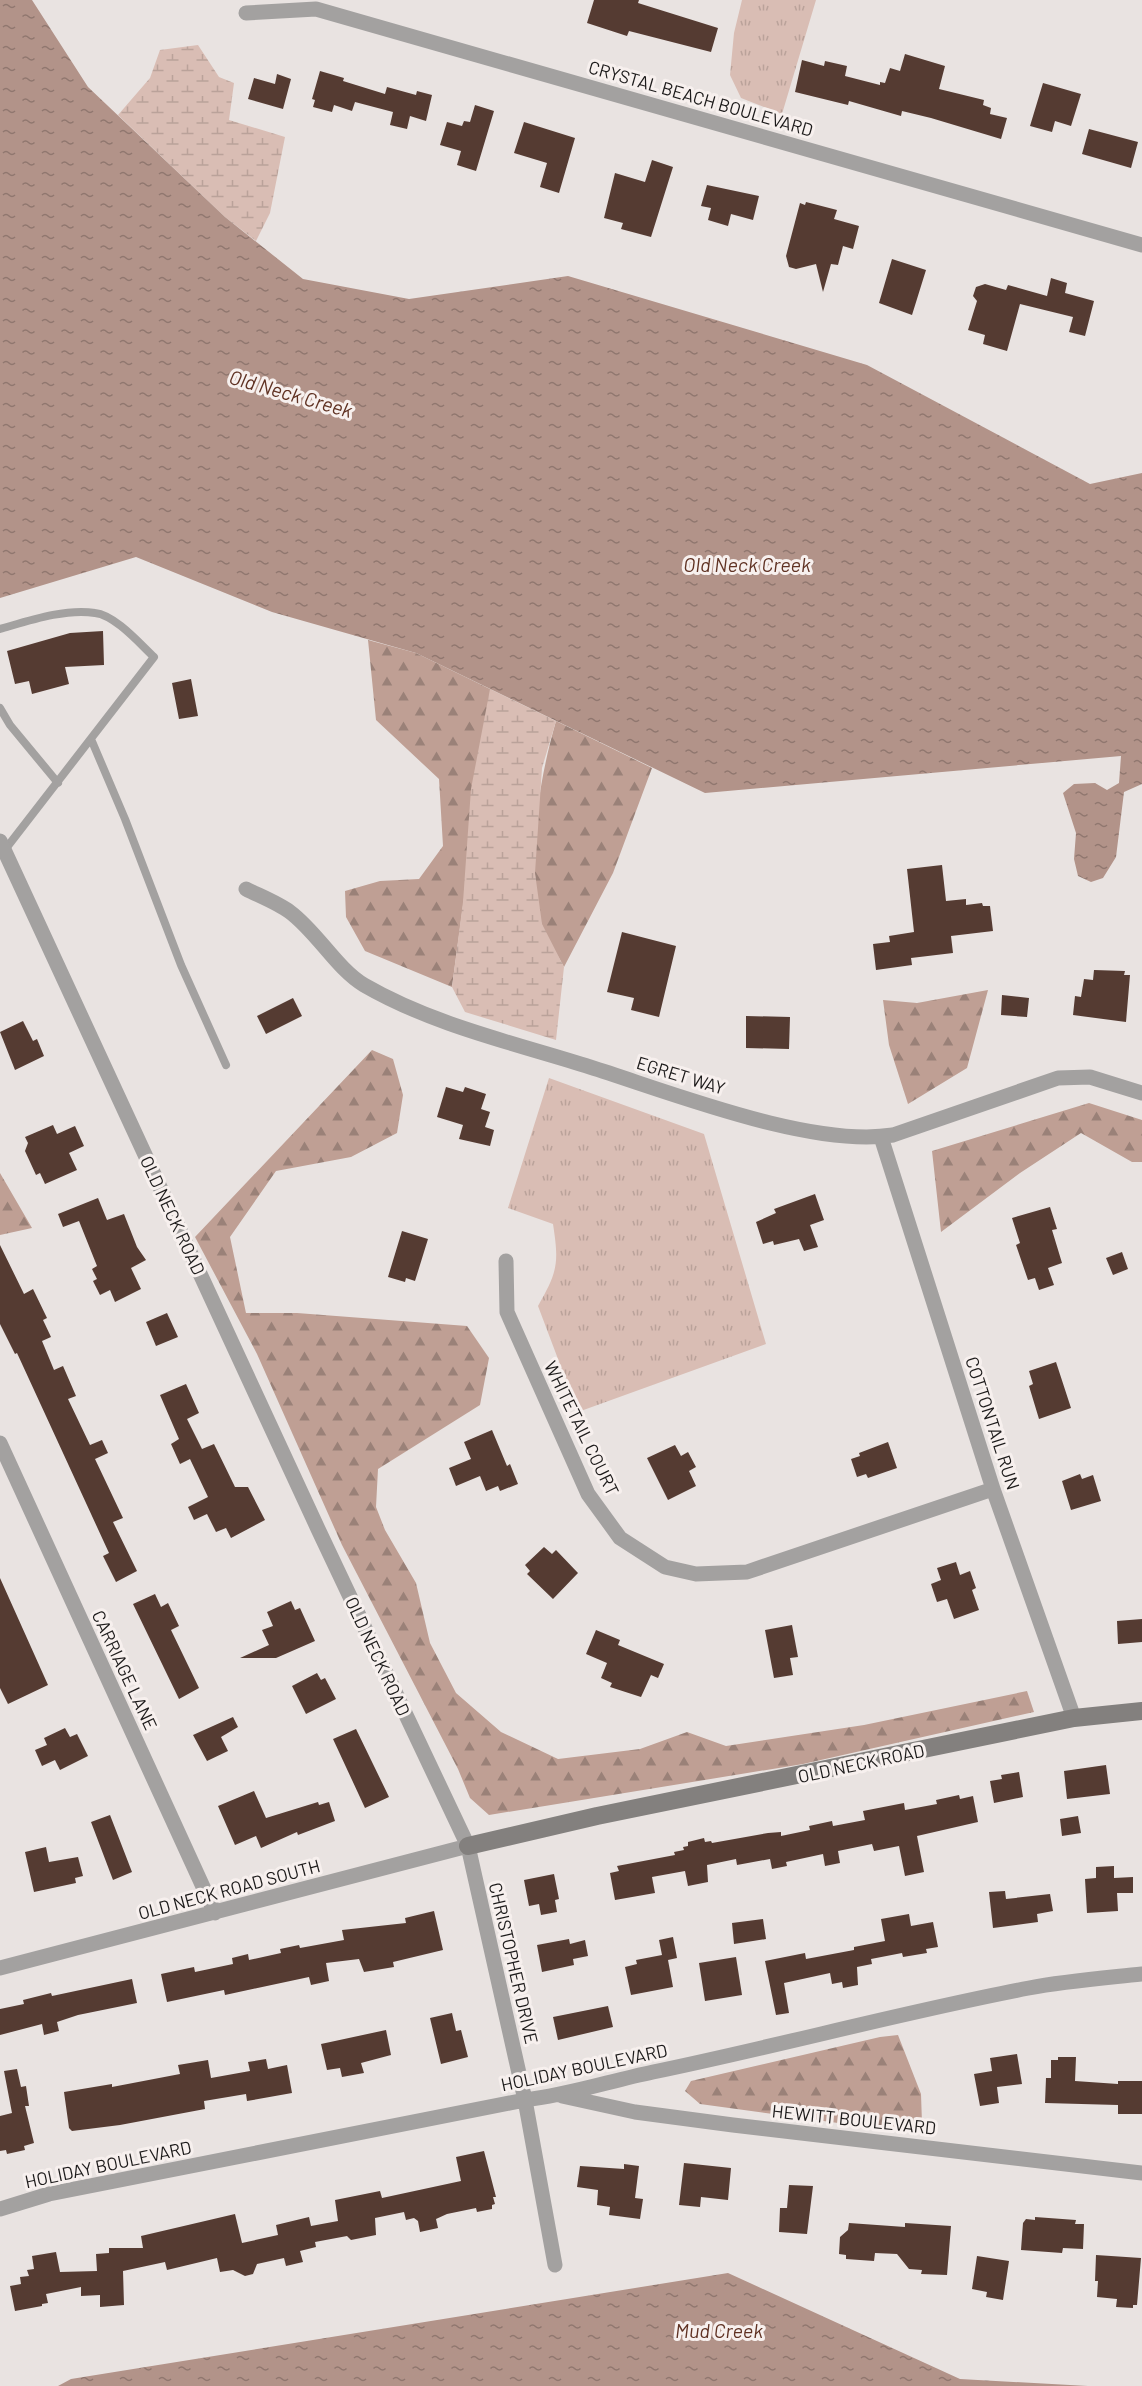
<svg xmlns="http://www.w3.org/2000/svg" width="1142" height="2386" font-family="Barlow,sans-serif">
<style>
.grass{fill:url(#grass-tufts)}
.forest{fill:url(#forest-firs)}
.wetland{fill:url(#wetland-marsh)}
.water{fill:url(#water-ripples)}
.building{fill:#553b32}
.lines{fill:none;stroke-linecap:round;stroke-linejoin:round}
.lane{stroke:#a3a1a0;stroke-width:8}
.street{stroke:#a3a1a0;stroke-width:15}
.secondary{stroke:#83807e;stroke-width:18}
.labels{text-anchor:middle;dominant-baseline:central;stroke-width:6;stroke-linejoin:round;paint-order:stroke}
.street-label{font-size:18px;fill:#1c1a1a;stroke:#f7f0ee}
.water-label{font-size:20px;font-style:italic;fill:#603223;stroke:#f7f0ee}
</style>
<defs>
<pattern id="grass-tufts" width="24" height="20" patternUnits="userSpaceOnUse" patternTransform="scale(1.5)"><rect width="24" height="20" fill="#d9bdb4"/><path d="M3 7l-1-3M5 7V3M7 7l1-3M15 17l-1-3M17 17v-4M19 17l1-3" fill="none" stroke="#baa29a"/></pattern>
<pattern id="forest-firs" width="22" height="20" patternUnits="userSpaceOnUse" patternTransform="scale(1.5)"><rect width="22" height="20" fill="#bf9f94"/><path d="M5 1l3.5 6h-7zM16 11l3.5 6h-7z" fill="#9a8178"/></pattern>
<pattern id="wetland-marsh" width="20" height="14" patternUnits="userSpaceOnUse" patternTransform="scale(1.5)"><rect width="20" height="14" fill="#d9bdb4"/><path d="M1 5h8M5 5V1M11 12h8M15 12V8" fill="none" stroke="#baa29a"/></pattern>
<pattern id="water-ripples" width="26" height="14" patternUnits="userSpaceOnUse" patternTransform="scale(1.5)"><rect width="26" height="14" fill="#b29389"/><path d="M2 4q2-2 4 0t4 0M15 11q2-2 4 0t4 0" fill="none" stroke="#90776f"/></pattern>
</defs>
<rect width="100%" height="100%" fill="#e9e3e1"/>
<!-- grass -->
<path class="grass" d="M742,0H816L782,114L741,98L730,75L734,33Z
M549,1078L704,1134L766,1344L578,1412L538,1306C558,1271 559,1263 553,1224L508,1208Z"/>
<!-- forest -->
<path class="forest" d="M368,640L416,653L492,690L452,987L365,951L346,917L345,891L380,881L419,879L443,846L439,779L376,720Z
M556,721L652,768L613,873L564,967C557,953 545,937 541,922C527,857 538,784 556,721Z
M988,990L967,1068L908,1104L889,1045L883,1000L917,1003Z
M372,1050L393,1059L403,1095L397,1133L351,1157L276,1171L230,1237L246,1313H297L467,1326L489,1358L480,1405L378,1469L376,1507L385,1530L416,1583L430,1643L456,1693L501,1732L558,1759L640,1749L687,1732L726,1746L864,1725L1027,1691L1034,1712L803,1764L489,1815L470,1798L458,1769L342,1545L257,1354L195,1237Z
M1089,1103L1142,1120V1162H1132L1081,1133L1020,1173L941,1232L932,1151Z
M0,1173L32,1228L0,1235Z
M898,2035L921,2094L922,2123L896,2131L700,2104L685,2091L691,2081L880,2037Z"/>
<!-- wetland -->
<path class="wetland" d="M198,45L219,77L234,83L229,120L285,137L270,213L256,241L225,217L118,115L150,78L160,50Z
M490,689L556,721L542,768L535,873L542,924L564,967L556,1040L465,1012L452,987L463,902L471,789Z"/>
<!-- water -->
<path class="water" d="M0,0H32L88,87L225,217L303,279L409,299L568,276L867,365L1090,484L1142,473V784L1124,792L1116,857L1103,878L1091,882L1078,876L1074,859L1076,833L1063,793L1074,784L1095,783L1107,790L1119,783L1121,756L705,793L416,653L272,612L136,557L0,598Z
M728,2273L960,2379L1088,2386H58L71,2379Z"/>
<!-- building -->
<path class="building" d="M594,0H639L638,3L718,28L711,52L629,31L627,36L587,23Z
M905,54L945,66L939,89L984,100L983,105L991,108L990,114L1007,118L1001,139L931,118L902,111L901,116L849,101L848,105L795,92L802,60L824,66L825,61L847,66L845,76L880,85V82L885,83L890,68L900,71Z
M320,71L344,78L343,81L385,94L387,87L416,95L417,91L432,95L426,121L410,116L407,129L390,125L393,112L355,102L352,111L334,105L332,112L313,107L315,100L312,99Z
M277,74L291,79L283,109L248,99L254,78L275,84Z
M1043,83L1081,94L1071,126L1055,121L1052,132L1030,126Z
M475,105L494,111L476,171L457,165L461,151L440,145L447,122L462,126L464,121L470,122Z
M524,122L575,138L559,193L540,187L547,163L514,153Z
M1089,129L1138,142L1131,168L1082,154Z
M652,160L673,167L651,237L621,229L623,223L604,218L615,173L645,182Z
M707,185L759,196L753,220L731,214L728,226L708,220L711,208L701,206Z
M806,202L837,210L834,219L859,226L853,249L843,246L838,265L831,264L823,292L816,264L796,269L789,267L786,256L800,203L805,205Z
M892,259L926,270L912,315L879,303Z
M1051,278L1067,283L1065,293L1094,301L1085,336L1069,332L1073,317L1020,304L1007,351L983,344L985,335L968,330L977,301L973,296L976,287L985,284L1006,290L1008,285L1047,296Z
M103,631L104,665L65,667L69,684L32,694L29,681L15,684L7,651L70,633Z
M191,679L198,716L179,719L172,683Z
M942,865L946,901L966,899V905L982,903L983,906H990L993,931L951,936L953,953L911,958L912,965L876,970L873,944L890,942L889,936L914,932L907,869Z
M622,932L676,946L659,1017L631,1010L634,998L607,992Z
M1094,970L1125,971L1124,975H1130L1126,1022L1073,1015L1075,996L1081,997L1084,979L1093,980Z
M1002,995L1029,998L1027,1017L1001,1015Z
M293,998L302,1016L266,1034L257,1016Z
M746,1016L790,1017L789,1049L746,1048Z
M23,1021L33,1041L37,1039L44,1056L15,1070L0,1032Z
M446,1087L463,1092L465,1087L486,1094L481,1109L490,1112L485,1127L494,1130L490,1146L459,1139L463,1125L437,1117Z
M53,1125L57,1134L75,1126L84,1146L69,1153L77,1170L45,1184L40,1173L36,1175L25,1151L28,1143L25,1137Z
M815,1194L824,1220L810,1225L818,1247L804,1251L799,1239L774,1245L773,1241L763,1244L756,1222L776,1213L774,1209Z
M98,1198L107,1220L124,1214L137,1247L146,1260L131,1268L141,1289L115,1302L110,1290L100,1295L93,1281L97,1279L92,1269L97,1266L79,1221L63,1227L58,1214Z
M1050,1207L1057,1229L1052,1230L1062,1263L1048,1268L1054,1285L1039,1290L1035,1278L1028,1280L1016,1245L1020,1243L1012,1218Z
M402,1231L428,1239L415,1281L406,1278L405,1282L388,1277Z
M0,1245L24,1294L33,1289L47,1318L43,1320L51,1337L42,1341L54,1370L63,1366L76,1396L68,1399L90,1445L102,1440L108,1453L95,1459L123,1518L113,1522L137,1571L116,1582L103,1556L109,1553L17,1353L15,1354L0,1324Z
M1122,1252L1128,1269L1113,1275L1106,1258Z
M167,1313L178,1337L156,1346L146,1322Z
M1056,1362L1071,1408L1039,1419L1029,1386L1033,1384L1029,1371Z
M186,1384L199,1413L187,1419L202,1449L214,1444L235,1487H248L265,1520L231,1538L226,1528L216,1532L207,1514L194,1520L188,1507L208,1497L190,1459L180,1464L171,1444L179,1439L160,1395Z
M492,1430L507,1466L510,1464L518,1484L500,1491L498,1486L486,1491L480,1476L456,1486L449,1468L471,1459L464,1442Z
M888,1442L897,1468L868,1478L866,1474L857,1477L851,1459L860,1456L859,1453Z
M675,1445L681,1456L688,1452L696,1467L689,1471L696,1486L668,1500L647,1458Z
M1080,1474L1082,1479L1093,1475L1101,1501L1071,1510L1062,1481Z
M544,1547L552,1554L556,1550L578,1573L553,1599L527,1574L530,1571L525,1565Z
M956,1562L960,1575L970,1571L976,1588L972,1590L979,1610L954,1619L947,1599L937,1602L931,1584L941,1580L937,1568Z
M0,1578L48,1685L8,1704L0,1688Z
M155,1594L161,1607L168,1603L179,1626L171,1630L199,1688L179,1699L133,1604Z
M291,1601L295,1610L300,1608L315,1641L276,1658H240L269,1645L262,1630L273,1626L267,1612Z
M1142,1619V1642L1118,1644L1117,1621Z
M792,1625L798,1657L790,1658L793,1675L774,1678L765,1630Z
M596,1630L620,1640L618,1645L664,1664L658,1678L651,1675L641,1697L610,1687L612,1683L601,1678L607,1663L586,1654Z
M317,1673L321,1680L325,1678L336,1699L306,1714L292,1686Z
M233,1717L238,1727L221,1737L228,1751L207,1761L193,1735Z
M65,1728L70,1737L77,1734L88,1756L60,1770L55,1760L42,1766L35,1750L47,1745L44,1738Z
M356,1729L389,1797L365,1808L333,1739Z
M1106,1765L1110,1794L1067,1799L1064,1771Z
M1019,1772L1023,1797L994,1803L990,1781L1002,1779L1001,1775Z
M254,1791L266,1818L318,1802L319,1805L329,1802L335,1821L298,1835L297,1832L261,1848L256,1836L235,1845L218,1806Z
M959,1795L960,1799L973,1796L978,1822L917,1836L924,1872L905,1876L899,1846L874,1851L872,1844L838,1851L840,1863L825,1866L823,1854L786,1862L787,1866L772,1869L770,1859L737,1865L736,1859L707,1865L708,1882L688,1886L685,1871L652,1877L655,1893L615,1900L610,1873L619,1871L617,1866L675,1855L674,1852L684,1850L683,1847L688,1846V1842L704,1838L705,1842L711,1841L712,1843L768,1833L781,1832V1836L810,1830L809,1826L832,1821L833,1826L865,1820L863,1811L904,1803L905,1810L937,1804L936,1800Z
M110,1815L132,1872L113,1880L91,1822Z
M1078,1816L1081,1833L1062,1836L1060,1819Z
M46,1847L49,1862L78,1857L83,1876L75,1878L76,1883L34,1892L25,1852Z
M1114,1866V1878L1133,1877V1893H1117L1118,1911L1087,1913L1085,1879L1096,1878V1867Z
M554,1874L559,1899L555,1900L557,1912L541,1915L539,1904L529,1906L524,1880Z
M1005,1891L1006,1899L1050,1894L1053,1911L1037,1914L1038,1922L993,1928L989,1892Z
M434,1911L443,1950L393,1962L394,1967L364,1972L359,1959L326,1963L329,1981L311,1985L309,1977L225,1995L224,1990L167,2002L161,1974L194,1967L195,1972L233,1964L232,1958L248,1954L249,1960L281,1953L280,1949L299,1945L300,1948L344,1940L342,1930L406,1923L405,1918Z
M909,1914L911,1926L933,1922L938,1947L926,1949L927,1953L903,1957L902,1953L871,1959L872,1964L857,1967L858,1985L843,1988L842,1982L832,1984L830,1973L784,1983L789,2013L776,2015L765,1961L805,1953L806,1959L854,1950V1947L885,1941L881,1919Z
M763,1919L766,1939L734,1944L732,1923Z
M673,1937L677,1958L668,1960L673,1987L631,1995L625,1967L637,1964L636,1960L662,1955L659,1940Z
M569,1939L570,1944L585,1940L588,1956L573,1959L574,1965L542,1972L537,1945Z
M736,1957L742,1995L705,2001L699,1963Z
M132,1979L137,2003L78,2015L57,2022L59,2031L44,2035L42,2024L0,2035V2009L24,2004L23,2000L51,1993L52,1996Z
M608,2006L613,2027L558,2040L553,2017Z
M452,2013L456,2031L461,2030L468,2057L441,2064L430,2018Z
M386,2030L391,2055L361,2063L364,2073L342,2077L340,2068L327,2070L321,2044Z
M1017,2054L1022,2084L997,2087L999,2103L980,2106L974,2074L992,2071L990,2058Z
M1058,2057H1076L1075,2081L1118,2084V2081H1142V2114H1118V2105L1045,2103L1046,2078H1051V2060H1058Z
M266,2059L268,2069L287,2065L292,2093L247,2101L246,2094L204,2101L205,2109L120,2125L72,2131L69,2128L64,2092L112,2084V2087L180,2074L178,2065L208,2060L211,2078L250,2071L248,2062Z
M17,2069L21,2087L26,2086L29,2106H25L34,2143L24,2146L25,2150L7,2154L6,2150L0,2151V2116L12,2113L4,2071Z
M484,2151L496,2197H493L495,2204L492,2205V2209L477,2212L476,2208L447,2214L436,2219L438,2228L420,2232L418,2221L414,2218L406,2220L404,2212L375,2218L376,2235L351,2240L347,2236L315,2242L316,2247L300,2251L303,2262L286,2266L284,2258L257,2264L253,2274L245,2276L233,2270L220,2272L217,2258L167,2270L165,2262L123,2271L124,2305L100,2307V2295L81,2296V2287L46,2294L48,2303L42,2304V2306L15,2311L10,2286L21,2284L20,2277L29,2276L27,2270L34,2269L32,2256L56,2252L60,2272L97,2271L96,2254L109,2253V2248H143L141,2236L235,2214L242,2243L278,2235L276,2225L309,2217L311,2226L338,2221L335,2200L380,2191L382,2198L461,2181L456,2157Z
M684,2163L731,2168L728,2200L701,2197L700,2207L679,2205Z
M624,2164L639,2166L635,2198L643,2199L640,2219L609,2215L610,2207L597,2205L598,2190L577,2187L580,2166L624,2169Z
M789,2185L813,2186L807,2234L779,2232L780,2208H787Z
M1035,2217L1076,2220L1075,2224H1084L1083,2249L1063,2248L1062,2253L1021,2250L1023,2223L1026,2219L1035,2220Z
M849,2223L905,2227V2223L951,2226L947,2275L921,2274L922,2270L909,2269L897,2254L875,2253L874,2261L846,2259V2255L839,2254L840,2237L848,2230Z
M1096,2255L1141,2258L1137,2305H1133V2308L1116,2307L1117,2299L1097,2297L1098,2281H1095Z
M977,2256L1009,2261L1003,2300L986,2297L987,2292L972,2289Z"/>
<g class="lines">
<!-- lane -->
<path class="lane" d="M0,629C28,621 66,608 95,613C115,615 140,644 154,657L4,851
M0,708L10,725L58,783
M91,739L125,819L181,965L226,1065"/>
<!-- street -->
<path class="street" d="M246,13L316,9L1142,245
M0,841L318,1529L468,1846L525,2100L555,2265
M246,889C260,896 278,903 290,912C317,932 337,969 364,985C433,1025 514,1043 590,1067C670,1092 811,1148 893,1135L1058,1078L1090,1077L1142,1093
M881,1137L993,1489L1074,1718
M506,1261L507,1312L588,1494L620,1538L665,1567L696,1574L747,1572L993,1489
M0,1443L215,1913
M0,1968L468,1846
M562,2096L635,2112L733,2125L1142,2173
M0,2209L49,2194L525,2100C568,2095 610,2081 653,2072C779,2046 903,2012 1029,1988C1066,1981 1105,1978 1142,1974"/>
<!-- secondary -->
<path class="secondary" d="M468,1846L597,1816L1074,1718L1142,1711"/>
</g>
<g class="labels">
<!-- street labels -->
<g class="street-label">
<text transform="translate(701 98) rotate(16)">CRYSTAL BEACH BOULEVARD</text>
<text transform="translate(681 1075) rotate(17)">EGRET WAY</text>
<text transform="translate(173 1215) rotate(65)">OLD NECK ROAD</text>
<text transform="translate(993 1423) rotate(72)">COTTONTAIL RUN</text>
<text transform="translate(582 1428) rotate(64)">WHITETAIL COURT</text>
<text transform="translate(378 1656) rotate(65)">OLD NECK ROAD</text>
<text transform="translate(125 1670) rotate(65)">CARRIAGE LANE</text>
<text transform="translate(861 1763) rotate(-12)">OLD NECK ROAD</text>
<text transform="translate(229 1889) rotate(-15)">OLD NECK ROAD SOUTH</text>
<text transform="translate(514 1963) rotate(77)">CHRISTOPHER DRIVE</text>
<text transform="translate(584 2067) rotate(-12)">HOLIDAY BOULEVARD</text>
<text transform="translate(854 2119) rotate(6)">HEWITT BOULEVARD</text>
<text transform="translate(108 2164) rotate(-12)">HOLIDAY BOULEVARD</text>
</g>
<!-- water labels -->
<g class="water-label">
<text transform="translate(291 393) rotate(16)">Old Neck Creek</text>
<text x="747" y="564">Old Neck Creek</text>
<text x="719" y="2330">Mud Creek</text>
</g>
</g>
</svg>
